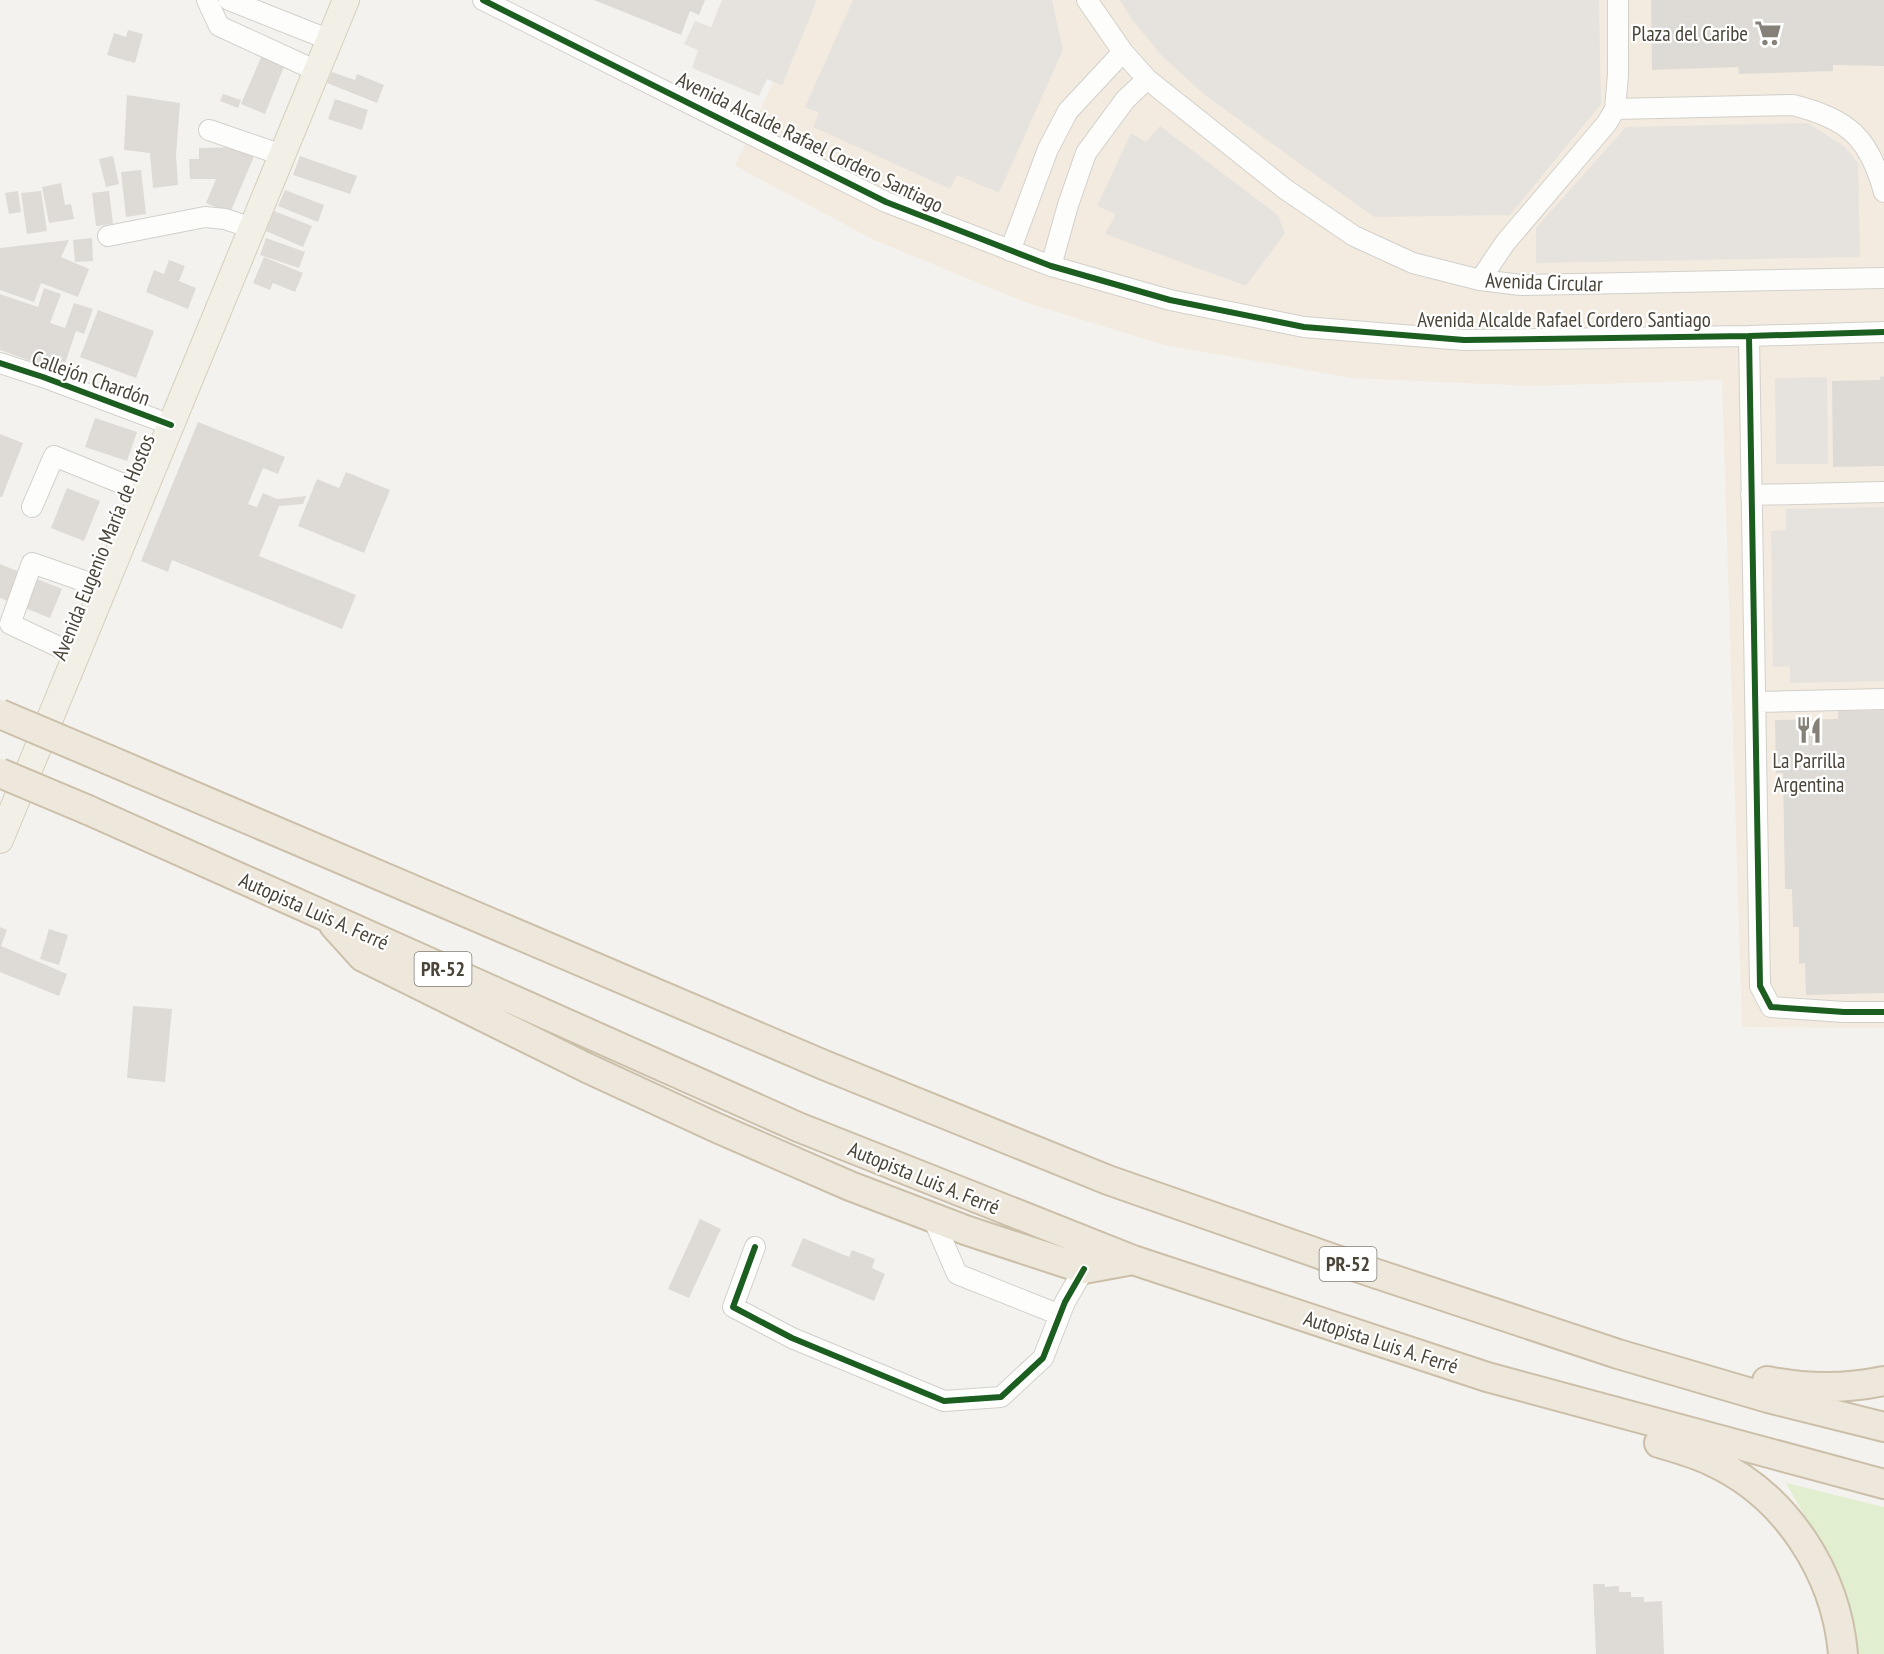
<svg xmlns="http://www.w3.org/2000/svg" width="1884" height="1654" font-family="'PT Sans Narrow',sans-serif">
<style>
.commercial{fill:#f3ebdf}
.green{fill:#e1eecf}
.parking{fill:#e6e3df}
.building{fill:#dedbd6}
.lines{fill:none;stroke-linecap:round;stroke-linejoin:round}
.minor-casing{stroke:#d2d0cb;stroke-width:22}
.major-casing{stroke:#d6cebb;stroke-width:28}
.highway-casing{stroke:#ccbfa9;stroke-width:32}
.minor{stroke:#fdfdfc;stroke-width:20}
.major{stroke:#f2efe6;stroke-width:26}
.highway{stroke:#ede8db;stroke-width:28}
.highway-bridge-casing{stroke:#ccbfa9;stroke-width:32;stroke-linecap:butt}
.highway-bridge{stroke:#ede8db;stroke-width:28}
.cycleway-casing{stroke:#fff;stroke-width:10}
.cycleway{stroke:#1b5e20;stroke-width:6}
.labels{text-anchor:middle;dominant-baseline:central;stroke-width:4.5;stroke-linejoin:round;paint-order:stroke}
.shield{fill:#fff;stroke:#817c74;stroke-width:1.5}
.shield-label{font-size:20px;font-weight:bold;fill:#4b4439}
.poi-label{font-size:21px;fill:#4b4439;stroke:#fff;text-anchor:end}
.street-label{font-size:21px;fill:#4b4439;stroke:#fff}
</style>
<rect width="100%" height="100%" fill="#f4f2ee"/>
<!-- commercial -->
<path class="commercial" d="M810,0H1884V1028L1742,1027L1722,380L1533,386L1352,378L1165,345L1027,303L874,240L735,166Z"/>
<!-- green -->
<path class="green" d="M1786,1483L1884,1507V1654H1856C1854,1590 1816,1537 1786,1483Z"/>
<!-- parking -->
<path class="parking" d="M722,0H817L782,85L767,79L759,96L692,68L698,50L684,44L695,21L711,27Z
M853,0H1052L1063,50L999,193L957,175L950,189L813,127L819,113L805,107Z
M1120,0H1599L1601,104L1510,215L1374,217L1206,96L1162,56L1133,21Z
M1808,123L1845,147L1858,163L1860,257L1536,263V228L1626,127Z
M1160,126L1278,215L1285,233L1246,286L1105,234L1116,214L1097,206L1131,133L1146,142Z
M1827,377L1828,464H1776L1775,378Z
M1884,507V681L1790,683V666L1773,667L1771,531L1786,530V509Z"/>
<!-- building -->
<path class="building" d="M594,0H705L699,15L690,11L681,35Z
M1651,0H1884V66L1833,65V71L1739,74L1738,67L1652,70Z
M128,30L143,34L135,63L107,55L114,33L126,37Z
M262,55L285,64L265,114L241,104Z
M332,72L355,80L357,74L384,85L377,103L327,83Z
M223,94L241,100L238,108L220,101Z
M127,95L180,103L176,155L178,185L153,188L150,153L124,150Z
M335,99L368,110L362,130L328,119Z
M240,147L255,154L230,213L206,203L216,179H190L189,159H199V148Z
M113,156L119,184L106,187L99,159Z
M300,156L357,176L350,194L293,175Z
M141,170L146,214L126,217L121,172Z
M61,183L65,205L71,204L74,219L49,223L42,187Z
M285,190L324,205L318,222L278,206Z
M18,191L21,212L9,214L5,193Z
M41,191L47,231L27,234L21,193Z
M109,191L113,224L96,226L92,193Z
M274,211L312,226L303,247L266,231Z
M92,238L93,261L75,262L73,240Z
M266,238L305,252L299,268L260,255Z
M69,240L61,257L89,269L78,297L41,283L34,302L0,290V248Z
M264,257L303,273L295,292L273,283L270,290L253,283Z
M169,260L185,266L179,281L196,288L188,309L146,292L154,270L164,274Z
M44,288L61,294L50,323L65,328L74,303L93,309L84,334L76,331L62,372L0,350V294L38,307Z
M98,310L154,331L136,378L80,357Z
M1884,376V466L1833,467L1832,381L1880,380V377Z
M95,418L137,432L127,461L85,447Z
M198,422L285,457L278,474L263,468L248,504L257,507L263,493L277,499L306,496L303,504L279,506L259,556L356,595L342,629L172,560L168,572L141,561Z
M0,434L23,443L2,497H0Z
M346,472L390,490L364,553L298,526L317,479L339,488Z
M67,488L100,501L84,541L51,528Z
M0,564L62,589L50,618L0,598Z
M1884,710V993L1806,995L1805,963L1799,964V927H1793L1792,889H1785L1783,773H1776L1775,720L1838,719V711Z
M0,927L7,930L1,946L67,974L59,996L0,972Z
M49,929L68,935L59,965L40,959Z
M133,1006L172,1009L165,1082L127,1078Z
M700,1219L721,1229L689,1298L668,1289Z
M803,1238L849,1257L852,1250L875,1259L872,1268L885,1274L874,1301L791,1266Z
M1593,1584H1605V1587L1619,1586V1592H1631V1597H1644V1602L1662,1601L1664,1654H1596Z"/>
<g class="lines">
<defs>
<path id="minor" d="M207,0L219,26L317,71
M229,0L330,40
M483,0L886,202L1051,266L1170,300L1304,327L1464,340L1749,336L1884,332
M1087,0L1123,52L1147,79L1285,189L1354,236L1413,263L1480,280L1521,285L1884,278
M1615,109L1793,105C1848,119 1869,137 1884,192
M209,130L282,155
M108,236L205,217L225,219L252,228
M1010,251L1048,149L1068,111L1123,52
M1051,266L1068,205L1086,153L1125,100L1147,79
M1480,280L1505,243L1607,123L1615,109L1618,75V0
M1749,336L1760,986L1771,1007L1844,1012H1884
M0,363L43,377L171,425
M1751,495L1884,492
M32,507L54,456L143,492
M76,655L10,624L32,563L104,588
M1755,702L1884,699
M932,1216L957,1274L1060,1315
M755,1247L733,1307L792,1338L944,1401L1001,1397L1043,1358L1065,1302L1084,1269"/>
<path id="major" d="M0,840L346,0"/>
<path id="highway" d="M109,760L824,1065L1108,1180L1371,1272L1618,1354L1768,1398L1884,1427
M88,810L798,1127L1133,1260L1487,1377L1884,1484
M334,925L363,957L587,1068L717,1128L850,1186L968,1231L1084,1269L1133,1260
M1767,1381C1806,1389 1846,1389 1884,1381
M1659,1443C1676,1448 1695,1453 1711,1461C1786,1495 1836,1573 1843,1654"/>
</defs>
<!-- minor casing -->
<use href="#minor" class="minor-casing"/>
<!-- major casing -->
<use href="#major" class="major-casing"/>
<!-- highway casing -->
<use href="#highway" class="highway-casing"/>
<!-- minor -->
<use href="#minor" class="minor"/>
<!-- major -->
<use href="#major" class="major"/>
<!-- highway -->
<use href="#highway" class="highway"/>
<defs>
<path id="highway-bridge" d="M0,714L109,760
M0,773L88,810"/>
</defs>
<!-- highway-bridge casing -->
<use href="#highway-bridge" class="highway-bridge-casing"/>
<!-- highway-bridge -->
<use href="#highway-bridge" class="highway-bridge"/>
<defs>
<path id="cycleway" d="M483,0L886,202L1051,266L1170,300L1304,327L1464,340L1749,336L1884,332
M1749,336L1760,986L1771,1007L1844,1012H1884
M0,363L43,377L171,425
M755,1247L733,1307L792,1338L944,1401L1001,1397L1043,1358L1065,1302L1084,1269"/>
</defs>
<!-- cycleway casing -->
<use href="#cycleway" class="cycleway-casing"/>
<!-- cycleway -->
<use href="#cycleway" class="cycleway"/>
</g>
<!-- icons -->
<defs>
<symbol id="supermarket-bare" viewBox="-9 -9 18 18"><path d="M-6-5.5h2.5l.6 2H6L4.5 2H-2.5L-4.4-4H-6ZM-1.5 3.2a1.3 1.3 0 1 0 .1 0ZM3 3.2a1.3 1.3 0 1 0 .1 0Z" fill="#868178" stroke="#fff" stroke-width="2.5" paint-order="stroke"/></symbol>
<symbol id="restaurant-bare" viewBox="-9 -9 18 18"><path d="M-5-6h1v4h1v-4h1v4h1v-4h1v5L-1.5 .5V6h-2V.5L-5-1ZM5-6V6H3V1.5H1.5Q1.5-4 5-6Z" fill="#868178" stroke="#fff" stroke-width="2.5" paint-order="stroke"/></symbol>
</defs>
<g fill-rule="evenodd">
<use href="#supermarket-bare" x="1749" y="14" width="38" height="38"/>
<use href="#restaurant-bare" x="1790" y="711" width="38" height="38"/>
</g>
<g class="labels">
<!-- shield labels -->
<g class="shield">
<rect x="414.5" y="952" width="57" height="34" rx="4.5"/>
<rect x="1319.5" y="1247" width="57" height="34" rx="4.5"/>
</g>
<g class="shield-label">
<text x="443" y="969">PR-52</text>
<text x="1348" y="1264">PR-52</text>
</g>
<!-- poi labels -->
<g class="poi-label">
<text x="1748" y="33">Plaza del Caribe</text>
<text x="1809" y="760" text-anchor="middle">La Parrilla<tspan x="1809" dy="24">Argentina</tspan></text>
</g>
<!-- street labels -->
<g class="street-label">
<text transform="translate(810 142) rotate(26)">Avenida Alcalde Rafael Cordero Santiago</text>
<text transform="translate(1544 282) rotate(2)">Avenida Circular</text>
<text x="1564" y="319">Avenida Alcalde Rafael Cordero Santiago</text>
<text transform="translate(91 378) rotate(20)">Callejón Chardón</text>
<text transform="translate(103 547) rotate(-68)">Avenida Eugenio María de Hostos</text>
<text transform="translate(314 911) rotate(24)">Autopista Luis A. Ferré</text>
<text transform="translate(924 1178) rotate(22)">Autopista Luis A. Ferré</text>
<text transform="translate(1381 1342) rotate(18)">Autopista Luis A. Ferré</text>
</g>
</g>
</svg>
